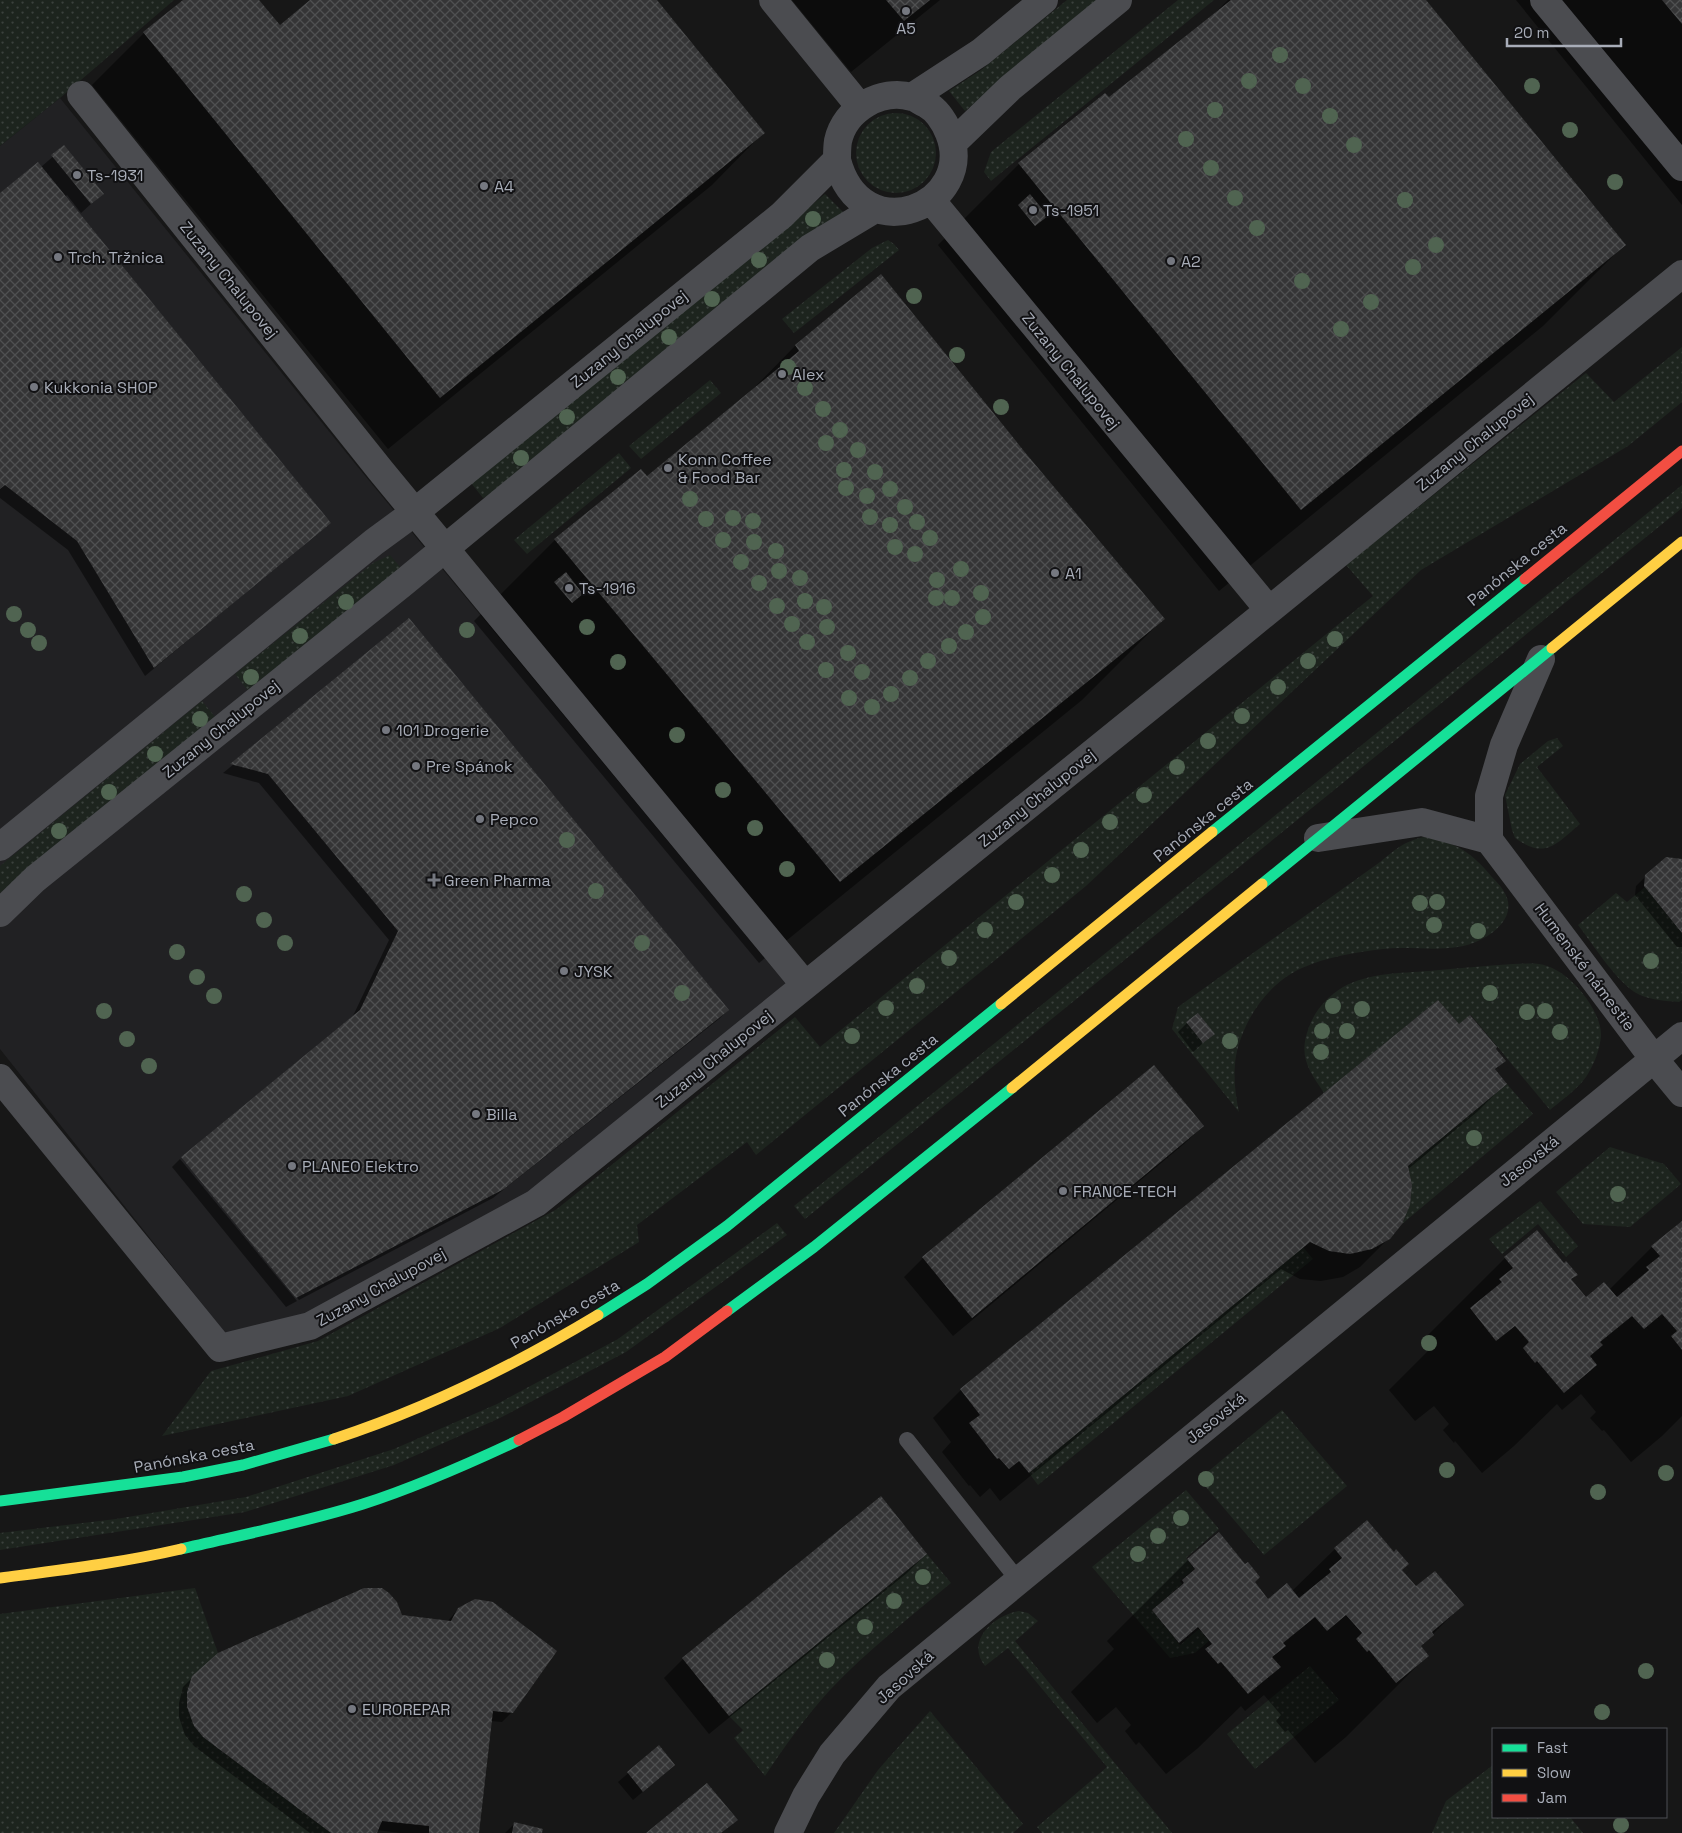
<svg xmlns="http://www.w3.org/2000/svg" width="1682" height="1833" font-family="'Space Grotesk',sans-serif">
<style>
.built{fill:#212123}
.green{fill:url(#green-dots)}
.shadow{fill:#0007}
.building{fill:url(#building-cross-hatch)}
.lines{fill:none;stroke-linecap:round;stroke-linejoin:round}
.lane{stroke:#4b4c50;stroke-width:16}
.street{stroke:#4b4c50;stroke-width:28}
.fast{stroke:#16e098;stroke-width:11}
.slow{stroke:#ffcf43;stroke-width:11}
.jam{stroke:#f24e42;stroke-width:11}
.tree{fill:#506451}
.poi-dot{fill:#757880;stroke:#111113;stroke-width:2}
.labels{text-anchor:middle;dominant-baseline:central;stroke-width:4;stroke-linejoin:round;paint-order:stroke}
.poi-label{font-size:16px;fill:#a8adb8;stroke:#111113;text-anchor:start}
.street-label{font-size:16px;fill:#a8adb8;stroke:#111113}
</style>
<defs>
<pattern id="green-dots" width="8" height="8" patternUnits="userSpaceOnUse" patternTransform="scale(1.25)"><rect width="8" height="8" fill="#1d241e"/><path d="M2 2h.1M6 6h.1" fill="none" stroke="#3b413d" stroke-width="1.8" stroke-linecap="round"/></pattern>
<pattern id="building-cross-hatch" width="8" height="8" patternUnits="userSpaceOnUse" patternTransform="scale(1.25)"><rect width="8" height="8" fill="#353536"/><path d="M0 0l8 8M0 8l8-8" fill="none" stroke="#4f5051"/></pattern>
</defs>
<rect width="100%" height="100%" fill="#171717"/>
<!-- built -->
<path class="built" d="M60,98L357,466L792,991L532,1194L241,1353L0,1049V146Z"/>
<!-- green -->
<path class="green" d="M0,0H174L60,98L0,146Z
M1067,0H1101L965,111L949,91L981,70Z
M1178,0H1214L991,181L984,172L991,152Z
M856 153a40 40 0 1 1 80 0a40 40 0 1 1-80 0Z
M825,194L843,212L797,247L496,492L483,498L471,483L782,230Z
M888,240L894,244L899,250L794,333L782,319L872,248Z
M1682,347V402L1628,446L1421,570L1086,886L756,1155L747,1142L637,1225L639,1242L500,1328L348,1396L162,1436L211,1371L318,1341L557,1209L795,1017L820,1047L1373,596L1346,565L1586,373L1614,402Z
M710,380L721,393L641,459L629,446Z
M619,453L631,468L527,554L514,540Z
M1682,485V508L805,1219L794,1206Z
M390,555L401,568L249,692L235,674L373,563Z
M202,701L216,718L0,893V866Z
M1557,738L1563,746L1537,767L1580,824C1556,844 1546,860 1515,838L1512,830L1505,795L1520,764L1548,741Z
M1424,837C1437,839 1452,843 1463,850C1474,857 1483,866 1491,876C1495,880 1500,885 1503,890C1518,912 1499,931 1480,940C1450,955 1415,945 1383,949C1357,952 1326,957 1302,968C1268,983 1243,1020 1236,1056C1233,1074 1235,1094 1239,1112L1172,1029L1178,1007L1380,862C1393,851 1406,840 1424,837Z
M1645,887L1682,933V1000L1679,1002C1666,1001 1652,1000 1640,995C1618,985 1593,944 1578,925L1616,893L1627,902Z
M1513,964C1524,964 1537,962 1547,966C1571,973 1602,1011 1601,1036C1600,1048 1595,1062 1589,1072C1582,1086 1562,1100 1550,1110L1471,1015L1459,1024L1438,1000L1324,1093C1308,1069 1298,1056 1309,1027C1315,1010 1328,996 1343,987C1368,973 1401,973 1429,971C1457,968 1485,966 1513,964Z
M1507,1084L1533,1114L1402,1224C1413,1200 1413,1191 1408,1166Z
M1610,1147L1664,1164L1681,1184L1630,1227L1583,1224L1556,1192Z
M1540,1201L1578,1246L1566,1257L1538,1224L1502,1254L1489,1239Z
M777,1223L787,1235L626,1352L500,1418L394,1465L245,1512L0,1550V1533L116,1519L246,1497L394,1449L497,1404L618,1339Z
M1303,1247L1313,1259L1038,1485L1029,1473Z
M1282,1410L1347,1486L1264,1555L1199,1479Z
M1186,1490L1219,1529L1186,1558L1194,1569L1180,1581L1182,1584L1152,1610L1180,1645L1199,1629L1209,1641L1195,1653L1170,1658L1092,1567Z
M927,1554L951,1583C910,1617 867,1651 830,1690C806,1716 785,1746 765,1776L734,1738L743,1730L729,1716Z
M195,1588L218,1653L187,1707L194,1726L203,1737L331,1833H0V1614Z
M1019,1611L1028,1613L1038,1621L1015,1641L1172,1833H1042L1037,1827L1107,1767L1008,1648L985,1666C965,1641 994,1615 1019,1611Z
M1310,1666L1339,1700L1255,1769L1227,1734Z
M930,1711L1023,1824L1013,1833H834L878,1770Z
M1493,1765V1817H1570L1583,1833H1432L1446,1801Z"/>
<!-- shadow -->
<path class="shadow" d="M185,0H258L280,27L312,0H656L763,133L712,185L388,449L92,85L144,33Z
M792,0H940L851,72Z
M1228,0H1425L1624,245L1543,326L1219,591L938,245L1019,164L1109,99L1210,18Z
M1516,0H1682V205Z
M64,147L102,194L81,213L67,195L65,197L329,523L145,676L68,550L0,498V194L41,167Z
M881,276L1027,457L1163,619L1082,700L759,963L474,621L555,540L646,477L747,395L795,346Z
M409,620L728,1010L719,1019L493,1198L299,1300L182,1158L352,1018L389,940L259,783L223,773Z
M1682,861V947H1677L1635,895L1636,886L1646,876Z
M1438,1001L1459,1026L1494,1049L1504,1061L1495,1070L1505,1084L1477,1112L1407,1170L1389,1238L1360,1267L1343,1277L1321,1281L1300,1279L1281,1269L1000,1501L990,1488L980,1497L970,1485L969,1486L942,1452L951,1442L933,1418L961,1390Z
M1187,1023L1213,1034L1193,1052L1178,1032Z
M1203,1126L1184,1144L953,1336L904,1277L923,1258Z
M180,1159L297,1301L286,1307L172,1167Z
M1682,1222V1416L1662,1436L1631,1462L1604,1430L1602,1431L1590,1418L1596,1412L1581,1394L1562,1410L1557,1404L1514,1446L1482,1473L1455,1441L1454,1443L1443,1430L1449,1424L1434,1406L1415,1421L1389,1390L1431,1348L1424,1339L1505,1258L1564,1265L1576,1275L1570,1280L1586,1299L1609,1290L1652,1247Z
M1367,1522L1401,1570L1416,1588L1462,1605L1420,1647L1427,1656L1346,1737L1315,1763L1288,1730L1285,1732L1276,1721L1281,1715L1264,1695L1245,1711L1241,1706L1198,1748L1166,1774L1139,1742L1136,1745L1125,1731L1131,1725L1116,1707L1097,1723L1071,1692L1114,1649L1107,1641L1188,1560L1253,1582L1268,1600L1292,1591L1335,1549Z
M926,1554L907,1573L709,1734L664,1678L683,1659Z
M458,1609L512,1712L502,1722L491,1721L478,1833H401L376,1830L374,1833H310L194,1746L185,1735L179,1717V1703L183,1687L193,1677L401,1616L447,1622Z
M659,1747L664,1774L633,1800L618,1782Z
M515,1823L541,1833H505Z"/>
<!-- building -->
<path class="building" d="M183,0H259L280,25L310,0H657L765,133L440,398L143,32Z
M886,0H930L904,21Z
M1231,0H1426L1626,245L1301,510L1018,163L1105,93L1109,97Z
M1662,0H1682V24Z
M64,145L104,194L91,204L51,155Z
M38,162L331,523L154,668L77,541L5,485L0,489V193Z
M1030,194L1048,216L1035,226L1018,205Z
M881,274L1028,456L1165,619L840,882L554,539L641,469L647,476L799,351L795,345Z
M566,572L583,594L572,603L554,582Z
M409,618L729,1010L504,1189L296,1298L181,1157L360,1010L398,931L268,774L230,764Z
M1666,857L1682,859V933L1644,886L1645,875Z
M1438,1000L1459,1024L1470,1015L1497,1047L1496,1049L1506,1061L1495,1069L1507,1084L1408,1166L1412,1185L1410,1205L1402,1224L1390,1239L1372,1249L1350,1254L1329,1251L1310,1242L1029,1473L1019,1461L1009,1469L999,1458L997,1459L969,1423L980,1415L960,1389Z
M1198,1013L1215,1034L1203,1043L1186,1022Z
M1154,1065L1204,1126L972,1318L922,1257Z
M1682,1221V1350L1671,1336L1677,1331L1662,1314L1644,1329L1632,1316L1600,1342L1603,1345L1590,1356L1597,1365L1564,1393L1537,1361L1535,1363L1523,1348L1529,1342L1515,1326L1496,1341L1470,1308L1502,1282L1499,1279L1513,1268L1504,1257L1537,1230L1564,1263L1566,1261L1578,1275L1571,1279L1586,1297L1604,1282L1617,1297L1649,1270L1646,1267L1660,1256L1651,1246Z
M881,1496L927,1554L729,1716L682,1658Z
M1367,1520L1394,1552L1396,1549L1409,1564L1402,1570L1416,1586L1435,1571L1464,1605L1432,1632L1434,1635L1421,1646L1429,1656L1396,1683L1369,1650L1367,1652L1356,1639L1362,1633L1346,1615L1327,1631L1315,1617L1283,1643L1286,1646L1272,1657L1281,1667L1248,1694L1221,1662L1218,1664L1205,1649L1212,1644L1198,1627L1179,1643L1152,1610L1184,1583L1182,1580L1195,1569L1187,1559L1219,1532L1245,1564L1248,1562L1260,1577L1255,1582L1268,1599L1287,1583L1299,1598L1331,1572L1329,1569L1342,1558L1334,1548Z
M364,1588H382L389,1593L397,1602L402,1615L451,1621L458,1608L475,1599L493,1602L557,1651L513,1713L493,1711L479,1833H429V1826L382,1821L377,1833H331L203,1737L194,1726L187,1707V1692L192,1676L218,1653Z
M659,1745L675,1765L643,1792L627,1772Z
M707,1783L738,1820L721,1833H646Z
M514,1822L543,1829L542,1833H512Z"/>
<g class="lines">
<!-- lane -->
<path class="lane" d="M907,1440L1018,1580"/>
<!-- street -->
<path class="street" d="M773,0L860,107
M1544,0L1682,167
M81,95L381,471L805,985
M912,97L981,52L1044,0
M953,143L1010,88L1118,0
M931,200L1269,610
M1318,838L1422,822L1489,840
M1489,840L1654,1059L1682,1093
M1489,840V796L1504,745L1541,659
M0,847L374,542L415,512L782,215L837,160C837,154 837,147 838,141C845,109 881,88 912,97C917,98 921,102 926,104C937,110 944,121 949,133C978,206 861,253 837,160
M0,913L35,879L403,583L810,248L875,209
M0,1078L220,1348L310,1326L536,1203L1230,642L1682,274
M788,1833L806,1796L832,1754L889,1687L1682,1036"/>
<!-- fast -->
<path class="fast" d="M1212,832L1525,579
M1262,884L1552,648
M727,1311L814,1247L1012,1088
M598,1315L647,1284L727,1226L1001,1004
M0,1501L183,1477L243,1465L334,1439
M181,1549C241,1535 303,1523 363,1504C416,1487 468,1464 519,1440"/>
<!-- slow -->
<path class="slow" d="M1552,648L1682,542
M1001,1004L1212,832
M1012,1088L1262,884
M334,1439C426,1409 515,1365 598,1315
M0,1578C61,1570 121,1563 181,1549"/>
<!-- jam -->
<path class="jam" d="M1525,579L1682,451
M519,1440L563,1417L665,1357L727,1311"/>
</g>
<!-- trees -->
<g class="tree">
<circle cx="1280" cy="55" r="8"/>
<circle cx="1249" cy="81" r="8"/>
<circle cx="1303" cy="86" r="8"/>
<circle cx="1532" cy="86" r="8"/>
<circle cx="1215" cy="110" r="8"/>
<circle cx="1330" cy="116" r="8"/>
<circle cx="1570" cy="130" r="8"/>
<circle cx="1186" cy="139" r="8"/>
<circle cx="1354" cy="145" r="8"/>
<circle cx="1211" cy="168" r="8"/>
<circle cx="1615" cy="182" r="8"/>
<circle cx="1235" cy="198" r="8"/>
<circle cx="1405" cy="200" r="8"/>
<circle cx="813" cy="219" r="8"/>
<circle cx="1257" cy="228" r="8"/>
<circle cx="1436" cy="245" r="8"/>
<circle cx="759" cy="260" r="8"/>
<circle cx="1413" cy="267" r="8"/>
<circle cx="1302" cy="281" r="8"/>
<circle cx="914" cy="296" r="8"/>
<circle cx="712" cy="299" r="8"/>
<circle cx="1371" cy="302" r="8"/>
<circle cx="1341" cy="329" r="8"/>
<circle cx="669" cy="337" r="8"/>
<circle cx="957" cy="355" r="8"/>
<circle cx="788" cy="367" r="8"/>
<circle cx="618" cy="377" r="8"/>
<circle cx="805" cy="388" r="8"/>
<circle cx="1001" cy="407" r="8"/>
<circle cx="823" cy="409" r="8"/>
<circle cx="567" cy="417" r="8"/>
<circle cx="840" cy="430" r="8"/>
<circle cx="826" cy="443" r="8"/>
<circle cx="858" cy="450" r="8"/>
<circle cx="521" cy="458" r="8"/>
<circle cx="844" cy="470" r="8"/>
<circle cx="875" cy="472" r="8"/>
<circle cx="846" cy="488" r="8"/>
<circle cx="890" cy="489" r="8"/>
<circle cx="867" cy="496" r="8"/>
<circle cx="690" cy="499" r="8"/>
<circle cx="905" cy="507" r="8"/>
<circle cx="870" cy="517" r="8"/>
<circle cx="733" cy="518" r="8"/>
<circle cx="706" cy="519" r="8"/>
<circle cx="753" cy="521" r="8"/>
<circle cx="917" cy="522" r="8"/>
<circle cx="890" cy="525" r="8"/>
<circle cx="930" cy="538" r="8"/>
<circle cx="723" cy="540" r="8"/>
<circle cx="754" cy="542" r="8"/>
<circle cx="895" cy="547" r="8"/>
<circle cx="776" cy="551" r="8"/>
<circle cx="915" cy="554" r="8"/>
<circle cx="741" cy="562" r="8"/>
<circle cx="961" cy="569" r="8"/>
<circle cx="779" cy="571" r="8"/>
<circle cx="800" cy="578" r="8"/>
<circle cx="937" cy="580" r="8"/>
<circle cx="759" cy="583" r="8"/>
<circle cx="981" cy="593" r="8"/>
<circle cx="936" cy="598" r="8"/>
<circle cx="952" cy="598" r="8"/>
<circle cx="805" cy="601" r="8"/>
<circle cx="346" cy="602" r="8"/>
<circle cx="777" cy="606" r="8"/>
<circle cx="824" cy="607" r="8"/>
<circle cx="14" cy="614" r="8"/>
<circle cx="983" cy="617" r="8"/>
<circle cx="792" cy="624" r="8"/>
<circle cx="587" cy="627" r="8"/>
<circle cx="827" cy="627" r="8"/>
<circle cx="28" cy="630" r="8"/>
<circle cx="467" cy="630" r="8"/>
<circle cx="966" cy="632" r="8"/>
<circle cx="300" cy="636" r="8"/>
<circle cx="1335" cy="639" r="8"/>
<circle cx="807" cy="642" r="8"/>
<circle cx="39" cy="643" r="8"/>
<circle cx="949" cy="646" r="8"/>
<circle cx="848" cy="653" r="8"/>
<circle cx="928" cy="661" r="8"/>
<circle cx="1308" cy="661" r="8"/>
<circle cx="618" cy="662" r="8"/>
<circle cx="826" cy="670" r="8"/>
<circle cx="862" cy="672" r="8"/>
<circle cx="251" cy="677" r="8"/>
<circle cx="910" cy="678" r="8"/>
<circle cx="1278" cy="687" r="8"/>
<circle cx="891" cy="694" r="8"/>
<circle cx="849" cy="698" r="8"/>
<circle cx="872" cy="707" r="8"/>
<circle cx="1242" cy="716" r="8"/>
<circle cx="200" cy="719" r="8"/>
<circle cx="677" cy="735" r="8"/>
<circle cx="1208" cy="741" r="8"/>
<circle cx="155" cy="754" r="8"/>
<circle cx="1177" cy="767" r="8"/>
<circle cx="723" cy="790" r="8"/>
<circle cx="109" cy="792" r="8"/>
<circle cx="1144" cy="795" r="8"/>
<circle cx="1110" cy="822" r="8"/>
<circle cx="755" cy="828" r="8"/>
<circle cx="59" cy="831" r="8"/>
<circle cx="567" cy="840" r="8"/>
<circle cx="1081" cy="850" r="8"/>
<circle cx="787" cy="869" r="8"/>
<circle cx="1052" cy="875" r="8"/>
<circle cx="596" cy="891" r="8"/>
<circle cx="244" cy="894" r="8"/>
<circle cx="1016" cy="902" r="8"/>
<circle cx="1437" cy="902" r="8"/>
<circle cx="1420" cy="903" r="8"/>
<circle cx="264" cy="920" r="8"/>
<circle cx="1434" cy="925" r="8"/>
<circle cx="985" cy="930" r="8"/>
<circle cx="1478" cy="931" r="8"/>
<circle cx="285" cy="943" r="8"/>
<circle cx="642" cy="943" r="8"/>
<circle cx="177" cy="952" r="8"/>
<circle cx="949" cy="958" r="8"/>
<circle cx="1651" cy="961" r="8"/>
<circle cx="197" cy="977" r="8"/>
<circle cx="917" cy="986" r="8"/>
<circle cx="682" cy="993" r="8"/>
<circle cx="1490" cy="993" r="8"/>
<circle cx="214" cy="996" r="8"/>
<circle cx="1333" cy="1006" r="8"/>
<circle cx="886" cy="1008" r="8"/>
<circle cx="1362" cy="1009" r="8"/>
<circle cx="104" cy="1011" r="8"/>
<circle cx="1545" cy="1011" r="8"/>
<circle cx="1527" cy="1012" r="8"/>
<circle cx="1322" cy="1031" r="8"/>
<circle cx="1347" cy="1031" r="8"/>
<circle cx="1560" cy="1032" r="8"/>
<circle cx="852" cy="1036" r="8"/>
<circle cx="127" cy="1039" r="8"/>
<circle cx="1230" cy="1041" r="8"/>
<circle cx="1321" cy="1052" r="8"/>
<circle cx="149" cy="1066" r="8"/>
<circle cx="1474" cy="1138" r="8"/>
<circle cx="1618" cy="1194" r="8"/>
<circle cx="1429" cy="1343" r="8"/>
<circle cx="1447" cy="1470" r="8"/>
<circle cx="1666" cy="1473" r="8"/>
<circle cx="1206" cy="1479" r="8"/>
<circle cx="1598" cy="1492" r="8"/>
<circle cx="1181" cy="1518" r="8"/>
<circle cx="1158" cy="1536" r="8"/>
<circle cx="1138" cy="1554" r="8"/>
<circle cx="923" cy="1577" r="8"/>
<circle cx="894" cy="1601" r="8"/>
<circle cx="865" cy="1627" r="8"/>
<circle cx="827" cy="1660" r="8"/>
<circle cx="1646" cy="1671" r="8"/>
<circle cx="1602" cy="1712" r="8"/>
<circle cx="1621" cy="1825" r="8"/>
</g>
<!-- markers -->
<g class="poi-dot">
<circle cx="906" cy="11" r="5"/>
<circle cx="77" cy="175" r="5"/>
<circle cx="484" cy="186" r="5"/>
<circle cx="1033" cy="210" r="5"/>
<circle cx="58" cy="257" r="5"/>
<circle cx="1171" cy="261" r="5"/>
<circle cx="782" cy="374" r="5"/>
<circle cx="34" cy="387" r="5"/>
<circle cx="668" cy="468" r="5"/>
<circle cx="1055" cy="573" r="5"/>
<circle cx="569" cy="588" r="5"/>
<circle cx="386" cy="730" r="5"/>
<circle cx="416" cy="766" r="5"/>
<circle cx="480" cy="819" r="5"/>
<path d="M431.5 872.5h5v5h5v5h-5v5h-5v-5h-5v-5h5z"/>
<circle cx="564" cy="971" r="5"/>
<circle cx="476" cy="1114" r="5"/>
<circle cx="292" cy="1166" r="5"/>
<circle cx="1063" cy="1191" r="5"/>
<circle cx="352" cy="1709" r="5"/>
</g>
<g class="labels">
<!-- poi labels -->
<g class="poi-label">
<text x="906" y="28" text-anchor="middle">A5</text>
<text x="87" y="175">Ts-1931</text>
<text x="494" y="186">A4</text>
<text x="1043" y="210">Ts-1951</text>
<text x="68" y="257">Trch. Tržnica</text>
<text x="1181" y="261">A2</text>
<text x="792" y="374">Alex</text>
<text x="44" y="387">Kukkonia SHOP</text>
<text x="678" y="459">Konn Coffee<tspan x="678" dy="18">&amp; Food Bar</tspan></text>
<text x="1065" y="573">A1</text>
<text x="579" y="588">Ts-1916</text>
<text x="396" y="730">101 Drogerie</text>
<text x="426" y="766">Pre Spánok</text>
<text x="490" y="819">Pepco</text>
<text x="444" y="880">Green Pharma</text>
<text x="574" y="971">JYSK</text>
<text x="486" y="1114">Billa</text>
<text x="302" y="1166">PLANEO Elektro</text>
<text x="1073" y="1191">FRANCE-TECH</text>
<text x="362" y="1709">EUROREPAR</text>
</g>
<!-- street labels -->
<g class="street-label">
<text transform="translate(229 280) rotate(51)">Zuzany Chalupovej</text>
<text transform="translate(629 339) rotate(-39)">Zuzany Chalupovej</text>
<text transform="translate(1071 371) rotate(51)">Zuzany Chalupovej</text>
<text transform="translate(1475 442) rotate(-39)">Zuzany Chalupovej</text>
<text transform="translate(1517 564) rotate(-39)">Panónska cesta</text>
<text transform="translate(221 729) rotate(-39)">Zuzany Chalupovej</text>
<text transform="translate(1037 798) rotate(-39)">Zuzany Chalupovej</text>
<text transform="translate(1203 820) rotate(-39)">Panónska cesta</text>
<text transform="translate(1585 967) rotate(53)">Humenské námestie</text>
<text transform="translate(714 1059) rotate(-39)">Zuzany Chalupovej</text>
<text transform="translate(888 1075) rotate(-39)">Panónska cesta</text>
<text transform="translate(1529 1161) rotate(-39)">Jasovská</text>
<text transform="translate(381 1287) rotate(-29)">Zuzany Chalupovej</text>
<text transform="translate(565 1314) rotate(-30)">Panónska cesta</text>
<text transform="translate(1216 1418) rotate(-39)">Jasovská</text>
<text transform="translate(194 1456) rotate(-11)">Panónska cesta</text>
<text transform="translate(905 1677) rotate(-42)">Jasovská</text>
</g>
</g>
<!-- legend -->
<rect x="1492" y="1728" width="175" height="90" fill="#111113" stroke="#4d4f55"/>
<rect x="1502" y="1744" width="25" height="8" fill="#16e098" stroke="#4d4f55"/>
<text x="1537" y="1753" font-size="15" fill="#a8adb8">Fast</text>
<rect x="1502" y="1769" width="25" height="8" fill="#ffcf43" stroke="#4d4f55"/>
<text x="1537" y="1778" font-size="15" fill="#a8adb8">Slow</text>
<rect x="1502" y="1794" width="25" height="8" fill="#f24e42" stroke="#4d4f55"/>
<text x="1537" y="1803" font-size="15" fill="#a8adb8">Jam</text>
<!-- scale -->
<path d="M1507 38v8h114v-8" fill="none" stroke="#a8adb8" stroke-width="2.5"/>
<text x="1514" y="38" font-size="15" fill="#a8adb8" stroke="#111113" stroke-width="4" paint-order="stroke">20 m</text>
</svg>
